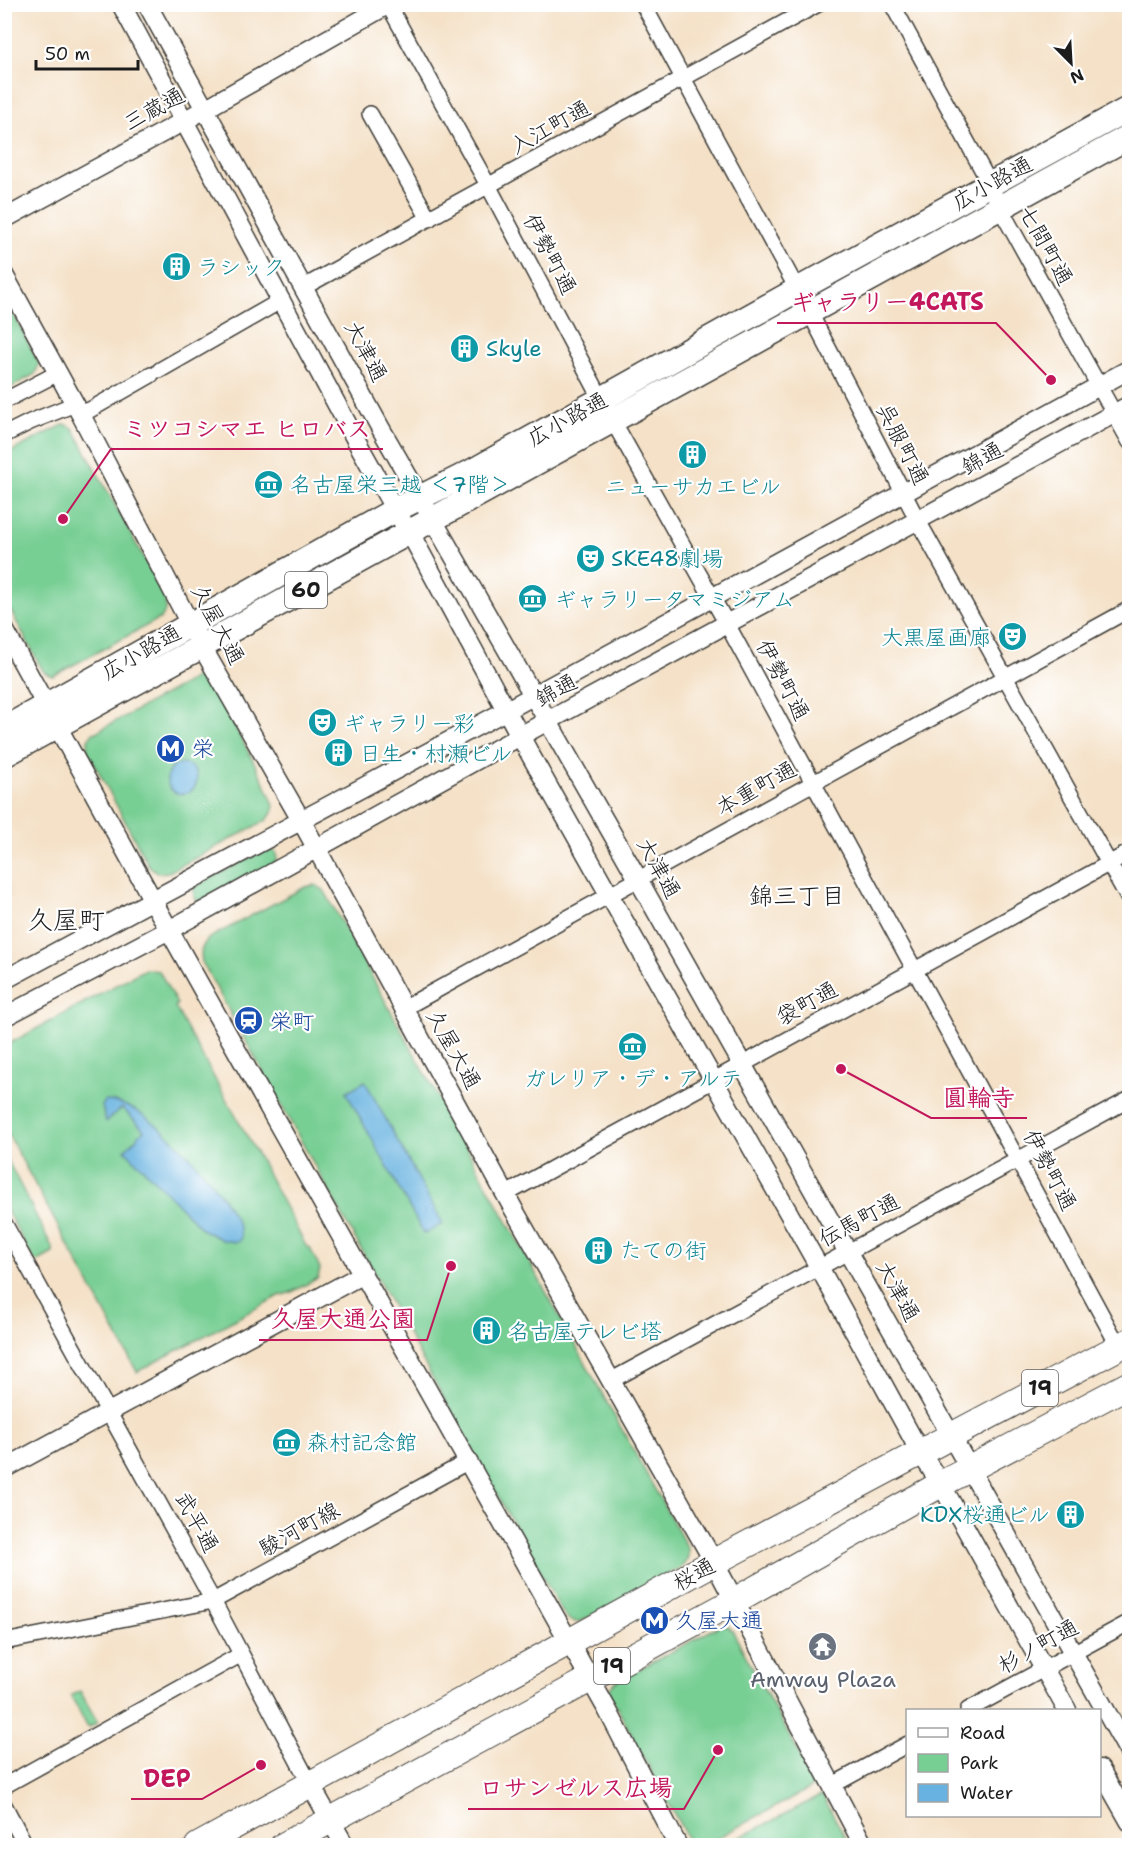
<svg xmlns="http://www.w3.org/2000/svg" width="1134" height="1850" font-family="'Shantell Sans','Klee One',sans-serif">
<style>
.green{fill:#78cf94;stroke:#4a7658;stroke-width:1.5}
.water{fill:#67b2e0;stroke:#42677e;stroke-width:1.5}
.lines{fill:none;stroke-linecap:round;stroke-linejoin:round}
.minor-casing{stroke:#3c3a36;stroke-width:18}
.tertiary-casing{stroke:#3c3a36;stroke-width:21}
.primary-casing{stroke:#3c3a36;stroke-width:27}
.trunk-casing{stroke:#3c3a36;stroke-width:28}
.minor{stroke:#fff;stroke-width:15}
.tertiary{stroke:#fff;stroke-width:18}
.primary{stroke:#fff;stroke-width:24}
.trunk{stroke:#fff;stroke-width:26}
.labels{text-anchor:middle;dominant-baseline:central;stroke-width:4.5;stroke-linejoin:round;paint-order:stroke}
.shield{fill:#fff;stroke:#606060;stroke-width:1.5}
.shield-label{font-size:21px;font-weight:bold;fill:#1c1c1c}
.street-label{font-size:22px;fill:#1c1c1c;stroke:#fff}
.culture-label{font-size:22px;fill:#0d838f;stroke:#fff;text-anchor:start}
.transit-label{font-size:22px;fill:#164399;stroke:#fff;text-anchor:start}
.worship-label{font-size:22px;fill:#5b616d;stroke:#fff}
.neighbourhood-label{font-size:24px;fill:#1c1c1c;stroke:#fff}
.quarter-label{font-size:26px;fill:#1c1c1c;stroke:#fff}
.leader{fill:none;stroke:#c2185b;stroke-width:2}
.callout-dot{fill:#c2185b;stroke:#fff;stroke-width:2}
.callout-label{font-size:24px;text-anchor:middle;font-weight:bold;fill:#c2185b;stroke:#fff;stroke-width:4.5;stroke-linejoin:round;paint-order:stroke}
</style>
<rect width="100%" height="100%" fill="#fff"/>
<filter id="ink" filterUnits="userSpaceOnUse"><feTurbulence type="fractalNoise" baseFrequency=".0167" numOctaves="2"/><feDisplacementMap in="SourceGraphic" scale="12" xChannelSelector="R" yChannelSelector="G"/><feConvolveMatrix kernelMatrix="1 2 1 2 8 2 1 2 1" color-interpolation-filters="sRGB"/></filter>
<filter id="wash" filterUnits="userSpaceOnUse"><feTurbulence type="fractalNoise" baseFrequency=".008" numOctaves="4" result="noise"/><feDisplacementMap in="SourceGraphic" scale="24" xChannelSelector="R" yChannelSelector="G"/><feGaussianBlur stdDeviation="1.35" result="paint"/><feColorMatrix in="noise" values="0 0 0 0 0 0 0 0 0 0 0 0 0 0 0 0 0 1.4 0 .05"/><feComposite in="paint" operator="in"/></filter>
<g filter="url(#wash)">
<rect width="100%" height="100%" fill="#f4e1c7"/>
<!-- green -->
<path class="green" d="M5,297L39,364L35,374L5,391Z
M65,424L73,428L157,582C163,595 171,606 161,618L53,676L49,675L43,671L5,600L4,455Z
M199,676L207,680L212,686C221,703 275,795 274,808C273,812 270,816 267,820L169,872L158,873L149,866L87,750L88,739L92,734Z
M268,848L276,852L277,861L206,903L200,902L194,898V887Z
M315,885L324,890L688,1549C689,1558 687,1562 680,1568L580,1622C566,1623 562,1612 556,1601L202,962C200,951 201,947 209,938L305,887Z
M145,969L159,971L177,1004L175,1006L183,1022L261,1161L306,1246L310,1248L320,1269L318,1278L292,1292L279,1296L137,1372L5,1129V1046Z
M4,1153L53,1249V1253L37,1262L34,1261L5,1207Z
M721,1625L728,1626L733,1632L816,1785L704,1845H691L608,1691L615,1682Z
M80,1691L98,1723L88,1728L71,1696Z
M822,1795L850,1845H725Z"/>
<!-- water -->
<path class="water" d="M167 779a15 15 0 1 1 30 0a15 15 0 1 1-30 0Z
M365,1081L443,1224L424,1234L346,1092Z
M105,1101C145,1100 206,1171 226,1203C232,1213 244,1229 240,1241L234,1242L222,1240L203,1230L125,1150L144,1130L122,1108L106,1122L102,1106Z"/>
</g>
<g filter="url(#ink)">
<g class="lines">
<defs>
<path id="minor" d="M388,4L489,187L613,421L727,624L1119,1347
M643,4L810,313L918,521L1130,901
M892,4L990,184L1000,208L1130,442
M370,114L429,219
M304,287L818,4
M160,370L282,300
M4,401L58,373
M81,415L151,375
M4,435L30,422L75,404
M404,1008L1130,609
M506,1194L1130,852
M4,1223L213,1601L310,1784
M610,1381L1130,1099
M4,1642L213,1601L467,1462
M968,1710L1130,1622
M4,1786L240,1655
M831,1786L908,1744
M4,1805L26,1846"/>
<path id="tertiary" d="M121,4L357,442L395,510L410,533L531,756L819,1267L920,1452L941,1484L1067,1710
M147,4L381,429L638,879L1130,1754
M4,219L184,121L389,4
M4,275L81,415L202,647L301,820L514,1210L714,1562L864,1846
M4,629L169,930L608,1711L678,1846
M4,980L507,710L1130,369
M4,1017L169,930L520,736L1130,405
M4,1469L363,1274
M1100,1769L1130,1822
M310,1784L345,1846"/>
<path id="primary" d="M4,729L395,510L471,472L797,290L1130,108
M4,755L1130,136"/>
<path id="trunk" d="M198,1846L714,1562L1130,1341
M283,1846L734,1601L941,1484L1130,1384"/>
</defs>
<!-- minor casing -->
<use href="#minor" class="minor-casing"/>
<!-- tertiary casing -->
<use href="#tertiary" class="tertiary-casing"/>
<!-- primary casing -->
<use href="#primary" class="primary-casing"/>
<!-- trunk casing -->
<use href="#trunk" class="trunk-casing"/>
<!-- minor -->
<use href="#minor" class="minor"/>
<!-- tertiary -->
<use href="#tertiary" class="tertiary"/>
<!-- primary -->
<use href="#primary" class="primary"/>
<!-- trunk -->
<use href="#trunk" class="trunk"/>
</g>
</g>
<!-- icons -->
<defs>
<symbol id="building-disc" viewBox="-11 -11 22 22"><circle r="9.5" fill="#0f9aa8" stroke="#fff"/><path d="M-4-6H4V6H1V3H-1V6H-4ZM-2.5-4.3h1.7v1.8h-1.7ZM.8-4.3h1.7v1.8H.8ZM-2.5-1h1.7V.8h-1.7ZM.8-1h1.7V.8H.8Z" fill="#fff"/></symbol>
<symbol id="museum-disc" viewBox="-11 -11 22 22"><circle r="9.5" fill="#0f9aa8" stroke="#fff"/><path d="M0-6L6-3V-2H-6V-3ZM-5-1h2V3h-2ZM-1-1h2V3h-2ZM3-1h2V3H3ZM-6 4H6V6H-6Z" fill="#fff"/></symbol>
<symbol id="theatre-disc" viewBox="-11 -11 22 22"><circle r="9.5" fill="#0f9aa8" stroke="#fff"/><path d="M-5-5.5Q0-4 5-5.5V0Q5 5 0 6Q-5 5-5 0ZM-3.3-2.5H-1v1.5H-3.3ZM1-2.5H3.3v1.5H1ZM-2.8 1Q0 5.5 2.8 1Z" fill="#fff"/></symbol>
<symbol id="metro-disc" viewBox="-11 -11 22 22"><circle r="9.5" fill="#1a4fb4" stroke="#fff"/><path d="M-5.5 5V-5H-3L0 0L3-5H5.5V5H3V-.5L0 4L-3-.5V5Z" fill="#fff"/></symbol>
<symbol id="station-disc" viewBox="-11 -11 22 22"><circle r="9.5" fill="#1a4fb4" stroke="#fff"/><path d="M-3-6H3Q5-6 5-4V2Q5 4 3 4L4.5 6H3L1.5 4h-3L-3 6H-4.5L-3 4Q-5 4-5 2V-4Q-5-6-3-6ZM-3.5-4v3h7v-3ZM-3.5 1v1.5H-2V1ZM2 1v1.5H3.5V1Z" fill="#fff"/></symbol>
<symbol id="temple-disc" viewBox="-11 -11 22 22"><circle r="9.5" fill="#6b7280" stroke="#fff"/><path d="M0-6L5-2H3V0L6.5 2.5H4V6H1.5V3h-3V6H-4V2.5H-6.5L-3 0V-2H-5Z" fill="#fff"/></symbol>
</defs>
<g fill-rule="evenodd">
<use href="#building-disc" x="160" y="250" width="33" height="33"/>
<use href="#building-disc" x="448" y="332" width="33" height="33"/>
<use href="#building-disc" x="676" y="438" width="33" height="33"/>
<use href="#museum-disc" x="252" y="468" width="33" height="33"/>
<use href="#theatre-disc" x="574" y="542" width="33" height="33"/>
<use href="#museum-disc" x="516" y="582" width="33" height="33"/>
<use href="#theatre-disc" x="996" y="620" width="33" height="33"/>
<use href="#theatre-disc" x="306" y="706" width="33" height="33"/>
<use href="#metro-disc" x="154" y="732" width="33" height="33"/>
<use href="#building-disc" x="322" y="736" width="33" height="33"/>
<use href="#station-disc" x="232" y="1004" width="33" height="33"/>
<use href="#museum-disc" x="616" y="1030" width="33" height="33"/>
<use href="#building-disc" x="582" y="1234" width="33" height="33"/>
<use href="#building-disc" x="470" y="1314" width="33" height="33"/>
<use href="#museum-disc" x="270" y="1426" width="33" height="33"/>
<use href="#building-disc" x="1054" y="1498" width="33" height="33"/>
<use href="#metro-disc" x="638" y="1604" width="33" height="33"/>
<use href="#temple-disc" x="806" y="1630" width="33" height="33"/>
</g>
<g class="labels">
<!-- shield labels -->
<g class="shield">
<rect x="285" y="572" width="42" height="36" rx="4.5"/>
<rect x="1022" y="1370" width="36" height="36" rx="4.5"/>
<rect x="594" y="1648" width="36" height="36" rx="4.5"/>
</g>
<g class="shield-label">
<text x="306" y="590">60</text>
<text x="1040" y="1388">19</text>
<text x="612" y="1666">19</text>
</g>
<!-- street labels -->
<g class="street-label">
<text transform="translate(154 109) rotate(-29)">三蔵通</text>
<text transform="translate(550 127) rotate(-29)">入江町通</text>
<text transform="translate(992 183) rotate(-29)">広小路通</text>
<text transform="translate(1046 245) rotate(61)">七間町通</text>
<text transform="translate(550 254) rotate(62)">伊勢町通</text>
<text transform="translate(366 351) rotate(62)">大津通</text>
<text transform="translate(567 419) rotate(-29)">広小路通</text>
<text transform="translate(903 444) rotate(63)">呉服町通</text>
<text transform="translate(982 458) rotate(-29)">錦通</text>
<text transform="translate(218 624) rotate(62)">久屋大通</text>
<text transform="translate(141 652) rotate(-30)">広小路通</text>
<text transform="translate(783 680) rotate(62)">伊勢町通</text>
<text transform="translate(556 690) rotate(-28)">錦通</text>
<text transform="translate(756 788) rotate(-29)">本重町通</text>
<text transform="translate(659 868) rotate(61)">大津通</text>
<text transform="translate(807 1003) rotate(-29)">袋町通</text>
<text transform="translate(454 1049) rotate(61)">久屋大通</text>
<text transform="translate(1050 1170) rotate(62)">伊勢町通</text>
<text transform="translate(859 1220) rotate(-28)">伝馬町通</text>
<text transform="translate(898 1291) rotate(61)">大津通</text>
<text transform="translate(197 1522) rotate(61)">武平通</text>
<text transform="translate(299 1529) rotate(-29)">駿河町線</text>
<text transform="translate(694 1574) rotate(-29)">桜通</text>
<text transform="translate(1038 1646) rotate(-29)">杉ノ町通</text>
</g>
<!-- culture labels -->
<g class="culture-label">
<text x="197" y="267">ラシック</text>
<text x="486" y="348">Skyle</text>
<text x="290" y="484">名古屋栄三越 ＜7階＞</text>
<text x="693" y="486" text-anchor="middle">ニューサカエビル</text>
<text x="611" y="558">SKE48劇場</text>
<text x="554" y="599">ギャラリータマミジアム</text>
<text x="991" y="637" text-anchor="end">大黒屋画廊</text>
<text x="343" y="723">ギャラリー彩</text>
<text x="359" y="753">日生・村瀬ビル</text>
<text x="633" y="1078" text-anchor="middle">ガレリア・デ・アルテ</text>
<text x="620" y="1250">たての街</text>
<text x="508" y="1331">名古屋テレビ塔</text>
<text x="307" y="1442">森村記念館</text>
<text x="1050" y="1514" text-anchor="end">KDX桜通ビル</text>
</g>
<!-- transit labels -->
<g class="transit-label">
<text x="192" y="748">栄</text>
<text x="270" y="1021">栄町</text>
<text x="675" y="1620">久屋大通</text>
</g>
<!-- worship labels -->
<g class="worship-label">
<text x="823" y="1679">Amway Plaza</text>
</g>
<!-- neighbourhood labels -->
<g class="neighbourhood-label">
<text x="797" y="896">錦三丁目</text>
</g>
<!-- quarter labels -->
<g class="quarter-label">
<text x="66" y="919">久屋町</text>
</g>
</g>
<!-- callouts -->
<path class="leader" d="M1051 380L996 323H777M63 519L111 449H383M841 1069L931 1118H1027M451 1266L427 1340H259M261 1765L202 1799H131M718 1750L684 1809H468"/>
<g class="callout-dot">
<circle cx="1051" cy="380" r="6"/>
<circle cx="63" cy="519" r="6"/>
<circle cx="841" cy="1069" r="6"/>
<circle cx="451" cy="1266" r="6"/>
<circle cx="261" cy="1765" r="6"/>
<circle cx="718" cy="1750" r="6"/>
</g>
<g class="callout-label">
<text x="887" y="310">ギャラリー4CATS</text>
<text x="247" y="437">ミツコシマエ ヒロバス</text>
<text x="979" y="1106">圓輪寺</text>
<text x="343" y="1327">久屋大通公園</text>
<text x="167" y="1787">DEP</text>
<text x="576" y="1796">ロサンゼルス広場</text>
</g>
<!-- margin -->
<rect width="1134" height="1850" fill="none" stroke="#fff" stroke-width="24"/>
<!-- legend -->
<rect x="906" y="1709" width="195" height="108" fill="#ffffff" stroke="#a4a4a4" stroke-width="1.5"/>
<rect x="918" y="1728" width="30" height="9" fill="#ffffff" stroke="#a4a4a4" stroke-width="1.5"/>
<text x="960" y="1739" font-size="18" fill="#1c1c1c">Road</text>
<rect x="918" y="1754" width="30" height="18" fill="#78cf94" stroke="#a4a4a4" stroke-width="1.5"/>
<text x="960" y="1769" font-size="18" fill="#1c1c1c">Park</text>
<rect x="918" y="1784" width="30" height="18" fill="#67b2e0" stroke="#a4a4a4" stroke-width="1.5"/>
<text x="960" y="1799" font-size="18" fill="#1c1c1c">Water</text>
<!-- north arrow -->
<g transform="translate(1071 63) rotate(156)" stroke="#ffffff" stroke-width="4.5" paint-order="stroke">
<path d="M0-4.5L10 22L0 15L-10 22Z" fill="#1c1c1c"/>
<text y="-9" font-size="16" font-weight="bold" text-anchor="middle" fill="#1c1c1c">N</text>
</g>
<!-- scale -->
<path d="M36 60v9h102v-9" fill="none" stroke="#1c1c1c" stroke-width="3"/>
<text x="45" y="60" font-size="18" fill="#1c1c1c" stroke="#ffffff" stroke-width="4.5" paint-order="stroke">50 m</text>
</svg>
